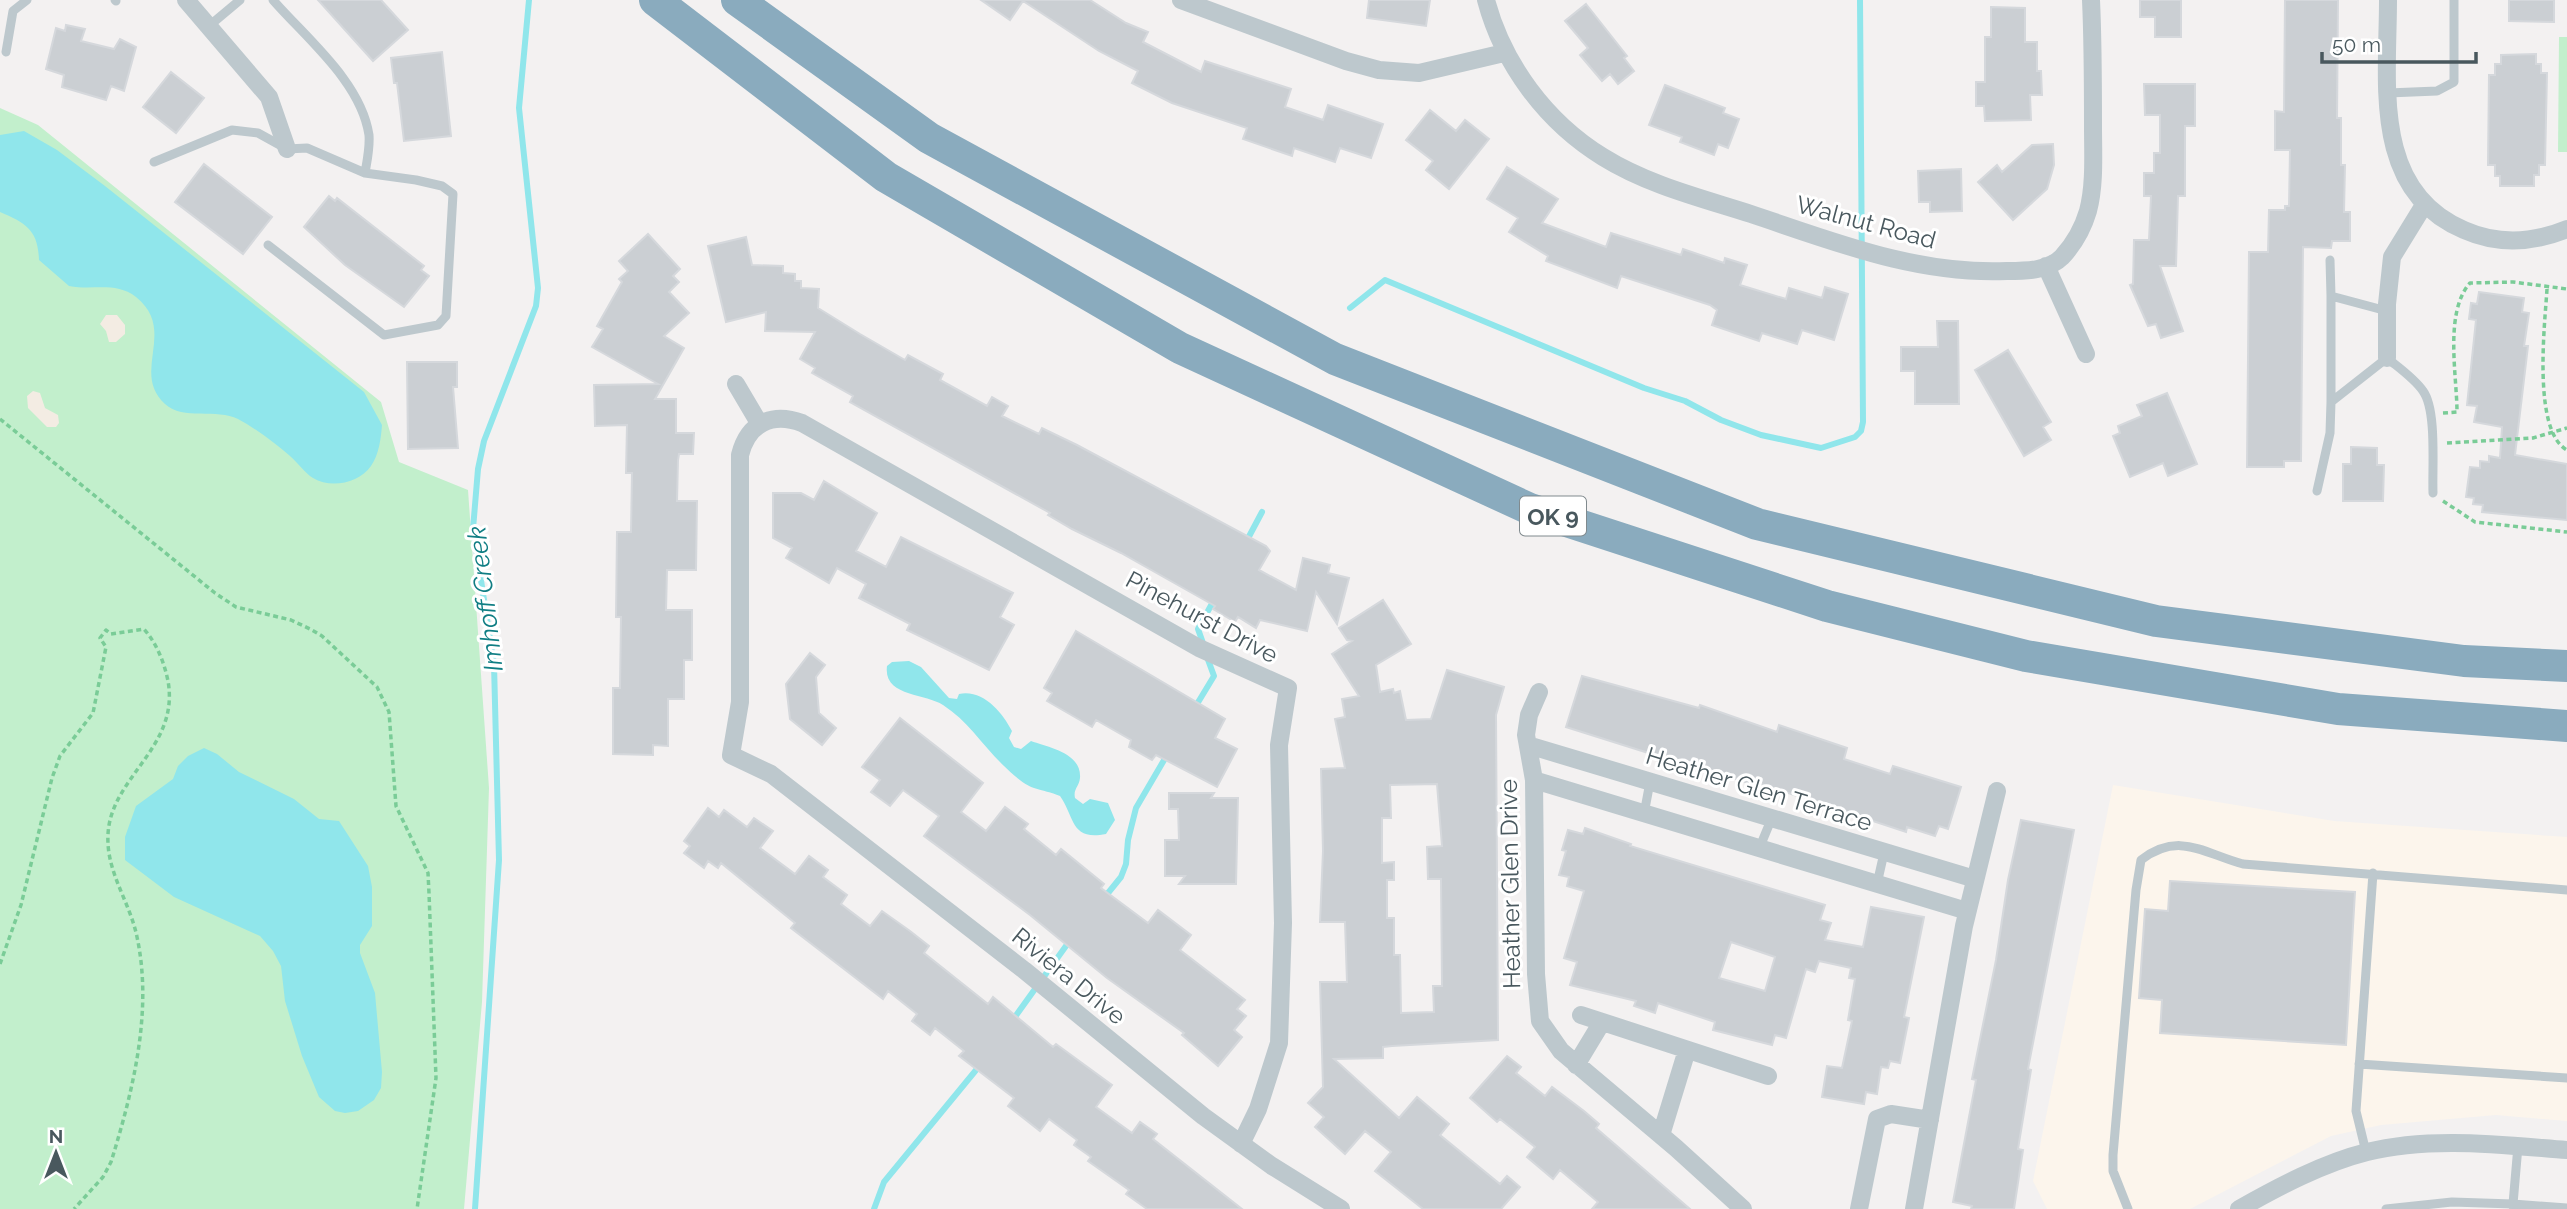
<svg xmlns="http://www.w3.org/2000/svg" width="2567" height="1209" font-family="Raleway,sans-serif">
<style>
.commercial{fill:#fcf5ec}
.green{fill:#c2efcc}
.sand{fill:#f3ece3}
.water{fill:#90e6eb}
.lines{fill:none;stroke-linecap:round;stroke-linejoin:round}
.stream{stroke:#90e6eb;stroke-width:6}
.building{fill:#cbcfd3;stroke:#d5d8dc;stroke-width:2;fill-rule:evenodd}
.path{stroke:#7acc97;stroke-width:3.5;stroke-dasharray:5 3.5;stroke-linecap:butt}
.lane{stroke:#bdc8cd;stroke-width:9}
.street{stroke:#bdc8cd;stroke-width:18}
.highway{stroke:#8aabbe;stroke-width:32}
.labels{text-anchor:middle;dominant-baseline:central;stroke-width:6;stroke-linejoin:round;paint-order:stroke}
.shield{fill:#fff;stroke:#808a8e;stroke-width:2}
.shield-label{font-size:23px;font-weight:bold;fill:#49585e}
.street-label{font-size:24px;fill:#49585e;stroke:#fff}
.water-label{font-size:26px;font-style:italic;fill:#107e84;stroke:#fff}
</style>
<rect width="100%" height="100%" fill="#f3f1f1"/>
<!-- commercial -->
<path class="commercial" d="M2113,785L2334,821L2567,837V1121L2496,1115L2381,1125L2331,1136L2190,1209H2047L2033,1181Z"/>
<!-- green -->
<path class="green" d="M2559,37H2567V152H2558Z
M0,108L38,125L381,402L399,462L468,490L489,788L482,1002L464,1209H0Z"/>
<!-- sand -->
<path class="sand" d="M106,315H117L125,325V334L116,342H109L106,331L100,324Z
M33,391L40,393L45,408L58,415L59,423L56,427H47L28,408L27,396Z"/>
<!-- water -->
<path class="water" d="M24,131L57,150L105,186L364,392L382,425C381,438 379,455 371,466C359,483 331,489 313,478C305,473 298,463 290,456C275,443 255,428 238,419C217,408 183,421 165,404C130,372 178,331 136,297C115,281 93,291 69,286L39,260C38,230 26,223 0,212V135Z
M909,661L921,667L949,698L957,699L959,694C983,689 1002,712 1012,731L1009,738L1014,747L1021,749L1031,741C1048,747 1082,753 1080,778C1079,787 1073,789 1075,798L1083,804L1090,799L1108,803L1115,820L1106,834C1070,841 1075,817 1060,796C1051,792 1043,791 1034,788C1024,785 1011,773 1004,766C982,745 968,721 943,705C926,693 883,697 887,666L892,662Z
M204,748L217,754L239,772L294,799L319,819L339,821L368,866L372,887V926L360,945V953L375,993L382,1072L381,1088L374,1100L358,1111L345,1113L335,1111L319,1097L302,1056L285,1001L281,966L273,951L260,936L174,897L125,860V837L136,806L173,779L178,766L188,756Z"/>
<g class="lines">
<!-- stream -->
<path class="stream" d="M1350,308L1385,280L1644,388L1685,401L1721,420L1761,435L1821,448L1855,437L1861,431L1863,422L1860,0
M1245,544L1262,512
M1204,646L1198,629L1214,600
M1194,709L1214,676L1207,657
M1104,898L1121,877L1126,864L1128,840L1136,808L1167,755
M1012,1021L1071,939
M475,1209L499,860L494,664L473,529L478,469L484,441L536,306L538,288L519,108L529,0
M874,1209L884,1182L981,1064"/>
</g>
<!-- building -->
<path class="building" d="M318,0H381L408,30L373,61Z
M981,0H1090L1126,23L1148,32L1143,42L1201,72L1205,61L1291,89L1285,107L1323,120L1328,105L1383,124L1371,158L1340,148L1335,162L1294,148L1292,156L1243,139L1247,128L1172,103L1132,83L1138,71L1099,51L1023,1L1010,20Z
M1369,0H1430L1426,26L1367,18Z
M2140,0H2181V37H2155V17H2140Z
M2285,0H2338L2337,118H2341V165H2345L2344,212H2350V241H2332L2331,248L2303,247L2301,461H2284V467H2247L2249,252H2268L2269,210H2285V206H2289L2290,150H2275V111L2284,112Z
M2509,0H2554V22L2509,21Z
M1586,4L1627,56L1624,58L1634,71L1618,84L1610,74L1602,81L1580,55L1588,48L1565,21Z
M1991,7L2025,8V42H2037V71H2041L2042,95H2030L2031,120L1985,121L1984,106H1976V82H1985V37H1991Z
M66,25L85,29L81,41L114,49L120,39L136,47L124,91L111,86L106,100L62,87L64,75L46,69L56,28L65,31Z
M442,52L451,136L404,141L397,83H394L391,58Z
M2536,54V64H2541V73H2547L2545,165H2539V175H2534V186H2500V176H2495V165H2488L2489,75H2495V64H2501V55Z
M171,72L204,98L176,133L143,107Z
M2144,84H2195V126H2185V196H2178L2176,266H2160L2183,331L2161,338L2156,324L2148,326L2130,285L2133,284L2134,240H2149L2151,196H2144V173H2154V153H2160V115H2145Z
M1665,85L1725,108L1723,113L1739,119L1728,148L1718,144L1714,155L1680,142L1682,137L1649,125Z
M1430,110L1456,131L1465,120L1489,139L1449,189L1426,170L1433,161L1406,140Z
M2053,144L2054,165L2047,189L2013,220L1978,182L1997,165L2002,172L2032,145Z
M204,164L272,217L243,254L175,202Z
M1507,167L1558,199L1542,223L1606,247L1611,233L1681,255L1683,249L1724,263L1725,258L1747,265L1740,285L1786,299L1789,288L1822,298L1825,287L1848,294L1834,340L1802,330L1797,344L1762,333L1759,341L1712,325L1717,310L1710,305L1621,276L1617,288L1546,261L1548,256L1509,232L1518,218L1487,199Z
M1961,169L1962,211L1930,212V202H1919L1918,171Z
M329,196L335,201L337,198L424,266L421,270L429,276L404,307L345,265L304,227Z
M648,234L680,269L673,276L679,282L669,292L689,313L664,336L684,348L655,399H676V433H694L693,454H679L678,460L677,501H697L696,570H667L666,610H692V660H684V699H668V746L653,745V755L613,754V688H620L621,617H616L617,532H631L632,473H626L627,425L595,426L594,385L658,384L592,347L603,329L597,326L622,282L619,279L628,271L619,261Z
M746,237L752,265L783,266V273L795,274V281H801V288L819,289L818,308L860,334L905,360L908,355L943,374L940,380L987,406L992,397L1008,406L1002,416L1039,434L1042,428L1077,445L1266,546L1270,551L1259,570L1296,590L1303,558L1330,565L1328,573L1349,578L1337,624L1316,592L1307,631L1260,620L1256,628L1238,617L1235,622L1213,609L1215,606L1121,553L1072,529L1048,515L1050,513L850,402L853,396L812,373L815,368L800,359L815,332L765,331L766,312L726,322L708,246Z
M2479,292L2524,298L2522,312L2529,313L2524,346H2528L2515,455L2567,464V520L2482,512L2483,505L2473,504L2474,498L2466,497L2470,467L2480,468V461L2489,462V456L2500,458L2502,427L2474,422L2477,406L2467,405L2476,320L2469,319L2471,303L2477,304Z
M1937,321H1958L1959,404H1915V371H1901V347H1938Z
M2008,350L2051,422L2043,427L2051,440L2024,456L1975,370Z
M407,362H457V387H453L458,448L408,449Z
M2167,393L2197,464L2168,476L2163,463L2130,477L2113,436L2120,433L2118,426L2142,416L2137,405Z
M2351,447L2377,448V465H2384L2383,501H2343V464H2351Z
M824,481L877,513L856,551L886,567L901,537L1013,593L1000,617L1014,625L989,670L907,630L910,624L859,598L866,584L837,568L829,583L786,558L792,548L773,538V493H801L814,500Z
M1383,600L1411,644L1376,665L1380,692L1393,689L1394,693L1400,691L1406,720L1431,719L1447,670L1504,687L1496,715L1498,1040L1392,1046L1383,1047V1058L1334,1059L1399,1118L1417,1097L1449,1124L1440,1135L1500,1184L1507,1176L1520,1187L1501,1209H1423L1375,1171L1391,1152L1365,1131L1345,1154L1315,1127L1324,1117L1308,1103L1323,1087L1320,982H1347L1345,922H1320L1323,851L1321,769L1345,768L1335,719L1345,717L1342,699L1359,696L1332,654L1352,641L1347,640L1339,628ZM1437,784L1442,846L1427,847L1428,879H1441L1442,986H1433L1434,1012L1401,1013L1400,955H1394V918H1387V880H1394V862L1382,863V818H1391L1390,785Z
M1076,631L1225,719L1215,738L1237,749L1217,787L1156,755L1152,760L1129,747L1131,740L1096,720L1092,727L1047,701L1052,693L1044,688Z
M810,653L825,665L816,677L819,713L836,728L822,745L790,719L786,684Z
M1582,676L1699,708L1700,705L1777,732L1779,725L1847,748L1844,759L1890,774L1893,766L1961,787L1948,829L1939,826L1935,836L1907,827L1906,832L1752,781L1751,784L1700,767L1698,772L1679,766L1680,763L1566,727Z
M900,718L983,783L961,812L986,831L1005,807L1028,824L1024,829L1056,855L1061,849L1104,884L1101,888L1148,923L1158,910L1191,935L1180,950L1245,1000L1237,1009L1246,1016L1234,1030L1242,1037L1218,1066L1182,1035L1184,1033L1107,978L1030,915L924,836L939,816L903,790L890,806L871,792L880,780L862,767Z
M1169,793H1214L1211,798H1238L1236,884H1179L1185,876H1165V840H1179L1178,809H1169Z
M708,808L719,817L724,810L747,827L754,818L773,831L760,848L795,874L809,856L828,870L823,877L847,895L841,904L870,926L882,911L910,931L929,946L924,953L988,1004L993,997L1053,1047L1056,1044L1112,1085L1096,1107L1132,1133L1140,1122L1157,1134L1153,1139L1242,1209H1147L1126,1194L1129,1190L1088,1161L1091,1157L1074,1145L1077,1140L1049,1119L1040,1131L1008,1106L1014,1098L959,1056L964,1051L935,1028L930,1035L912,1021L917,1014L888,991L883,999L791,928L795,923L721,863L718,868L708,861L704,868L684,853L690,846L684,841Z
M2021,820L2074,830L2028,1069L2031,1070L2018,1149L2023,1150L2014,1209H1971L1972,1206L1953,1202L1976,1080L1972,1079L1996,960L2008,880Z
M1585,828L1631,844L1630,846L1825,905L1820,920L1831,923L1825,940L1863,947L1871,907L1924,917L1904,1017L1909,1018L1900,1063L1890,1061L1888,1068L1881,1067L1877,1094L1866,1092L1864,1104L1822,1097L1827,1066L1842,1068L1852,1021L1848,1020L1855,979L1849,978L1851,968L1819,961L1815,972L1806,969L1786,1038L1775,1035L1772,1045L1713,1030L1715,1022L1658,1003L1655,1013L1634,1006L1636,1001L1570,985L1577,962L1564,958L1584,891L1567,886L1569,877L1559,875L1566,851L1562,850L1568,830L1583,834ZM1731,942L1775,957L1765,991L1719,978Z
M2170,881L2355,892L2346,1045L2160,1033L2162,1000L2139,998L2145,909L2168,911Z
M1507,1056L1521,1067L1516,1073L1545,1096L1552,1087L1584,1111L1599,1124L1596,1128L1690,1209H1592L1598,1202L1560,1170L1553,1179L1527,1157L1535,1147L1500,1119L1497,1122L1470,1098Z"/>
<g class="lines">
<!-- path -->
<path class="path" d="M2547,289C2545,323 2532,431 2567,450
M2443,413L2457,412C2457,376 2444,312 2470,283L2513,282L2567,289
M0,419L215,593L236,607L291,620L310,629L322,636L377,687L389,712L396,806L428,873L429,893L436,1078L417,1209
M2447,443L2533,438L2567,428
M2443,501L2475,522L2567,532
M0,964L21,905L52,778L60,756L93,713L106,647L100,638L106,630L111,634L144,629C157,644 164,662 168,681C180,748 110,777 108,835C106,872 130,902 137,937C153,1011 133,1091 111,1162L103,1177L74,1209"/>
<!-- lane -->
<path class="lane" d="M115,0L116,1
M273,0C307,39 361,82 369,135C370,148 367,161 365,173
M209,26L240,0
M6,52L13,11L27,0
M2388,93L2437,91L2454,82V0
M154,162L232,130L258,133L287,149L307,148L365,173L416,180L442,186L453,194L446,316L438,325L384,335L268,245
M2330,260L2331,296
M2387,311L2331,296V402L2387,358C2399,368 2414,378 2423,391C2437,410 2432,468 2433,493
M2317,491L2330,433L2331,402
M1644,814L1650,782
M1759,849L1771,820
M1877,884L1884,853
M2359,1064L2567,1078
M2366,1152L2356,1111L2373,873
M2513,1207V1204L2567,1208
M2128,1209L2113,1171V1155L2136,890L2141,860C2179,831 2203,853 2243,864L2567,890
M2386,1209L2452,1202L2513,1204L2518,1146"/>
<!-- street -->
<path class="street" d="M186,0L269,97L287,149
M1181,0L1346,61L1379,70L1419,73L1504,53
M1486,0C1503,64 1546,122 1603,157C1648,185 1701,198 1751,214C1835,242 1917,275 2007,271C2026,271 2048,271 2062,257C2074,244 2083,228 2088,211C2095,185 2093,154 2093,127C2093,85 2093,42 2091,0
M2388,0C2388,83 2371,191 2464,230C2498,245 2533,243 2567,229
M2046,266L2086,354
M2387,358V304L2392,257L2424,205
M736,384L759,423
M1539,692L1529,715L1526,735L1534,780L1536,974L1540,1021L1561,1051L1676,1148L1743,1209
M1528,745L1975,879
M1534,780L1967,911
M1581,1015L1768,1076
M1576,1065L1602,1022
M1661,1135L1687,1050
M1241,1144L1258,1109L1279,1043L1283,923L1279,745L1288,688L1199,648L802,423C772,412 748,423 740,455V702L731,755L771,774L1024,970L1203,1116L1272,1166L1341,1209
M1859,1209L1877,1119L1891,1114L1930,1120
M1914,1209L1964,926L1997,791
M2239,1209C2278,1187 2323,1163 2367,1152C2431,1136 2502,1145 2567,1150"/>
<!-- highway -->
<path class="highway" d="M655,0L886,177L1180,348L1530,509L1827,606L2026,656L2338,709L2567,726
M737,0L929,138L1335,359L1757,524L2156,621L2464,661L2567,666"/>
</g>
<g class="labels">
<!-- shield labels -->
<rect class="shield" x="1520" y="496.5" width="66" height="39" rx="5"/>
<g class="shield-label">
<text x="1553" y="516">OK 9</text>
</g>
<!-- street labels -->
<g class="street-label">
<text transform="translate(1866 222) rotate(15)">Walnut Road</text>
<text transform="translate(1202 617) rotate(28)">Pinehurst Drive</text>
<text transform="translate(1759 789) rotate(17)">Heather Glen Terrace</text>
<text transform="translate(1510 884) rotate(-91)">Heather Glen Drive</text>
<text transform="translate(1069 976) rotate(39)">Riviera Drive</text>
</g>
<!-- water labels -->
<g class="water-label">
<text transform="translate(485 599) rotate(-97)">Imhoff Creek</text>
</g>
</g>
<!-- north arrow -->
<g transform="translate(56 1153)" stroke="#ffffff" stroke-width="5" paint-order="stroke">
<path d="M0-5L12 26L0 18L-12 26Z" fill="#49585e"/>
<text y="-10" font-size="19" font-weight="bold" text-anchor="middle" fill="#49585e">N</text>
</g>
<!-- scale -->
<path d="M2322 52v10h154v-10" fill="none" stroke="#49585e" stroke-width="3.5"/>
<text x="2332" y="52" font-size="21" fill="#49585e" stroke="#ffffff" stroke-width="5" paint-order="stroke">50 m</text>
</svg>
